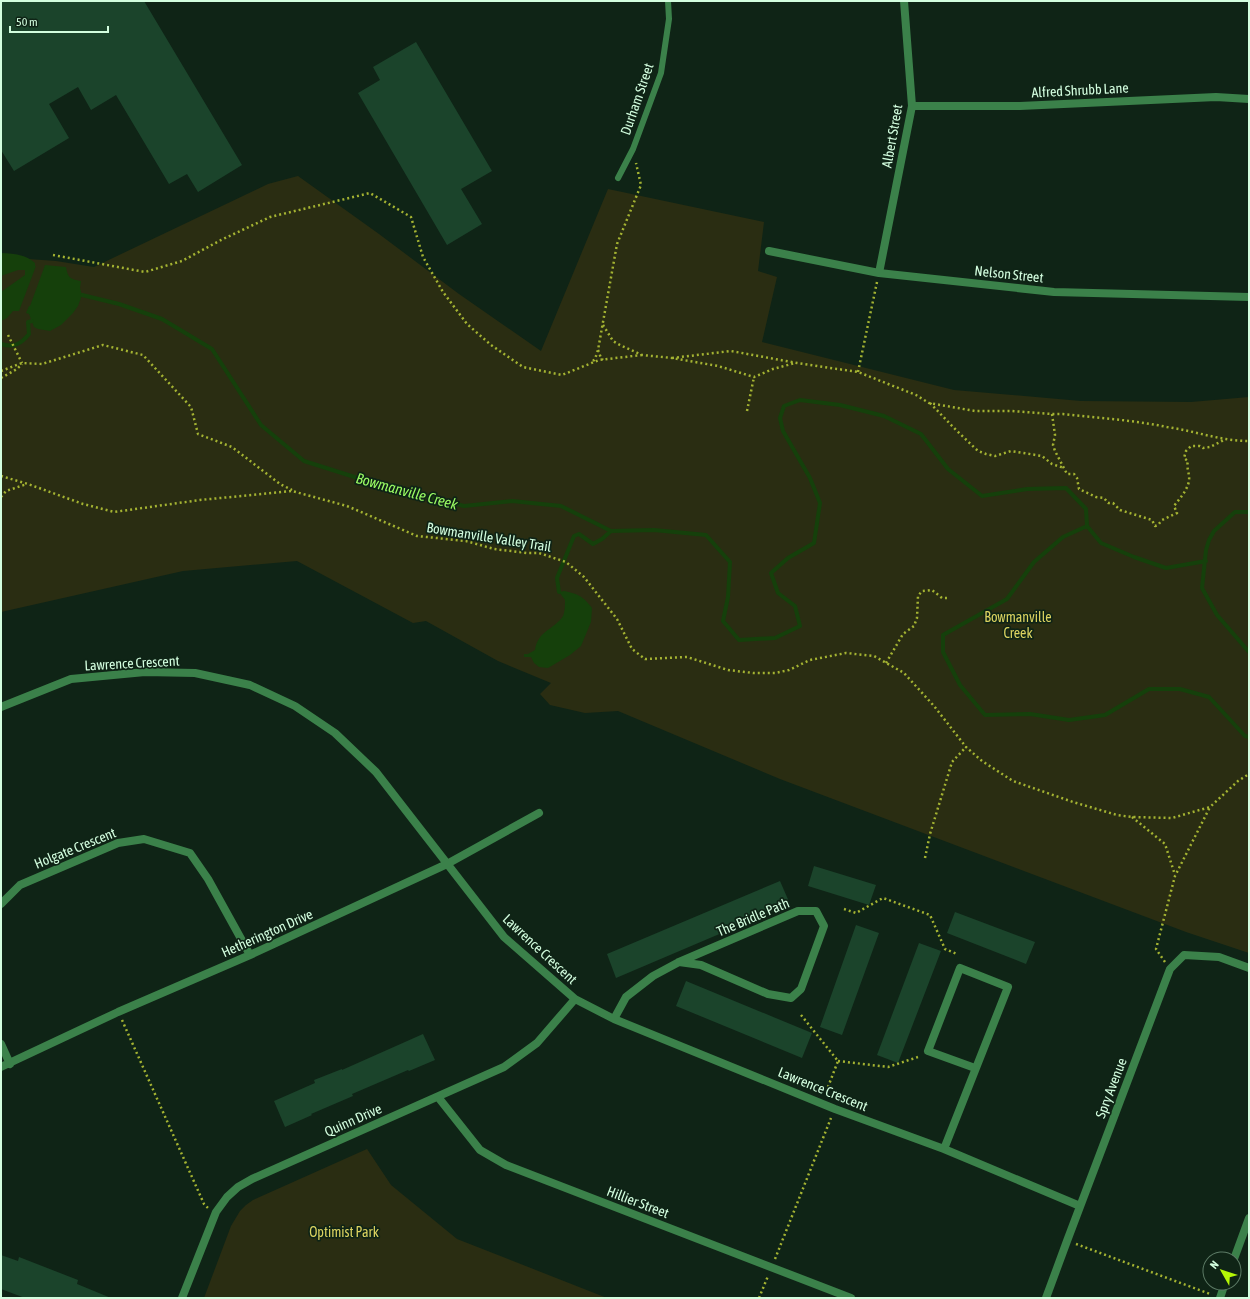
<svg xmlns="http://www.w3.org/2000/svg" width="1250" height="1299" font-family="'Asap Condensed',sans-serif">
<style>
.green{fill:#2a2d12}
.water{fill:#15400b}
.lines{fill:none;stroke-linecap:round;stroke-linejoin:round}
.stream{stroke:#15400b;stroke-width:4}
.building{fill:#1b442b}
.path{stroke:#a4b332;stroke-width:2.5;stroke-dasharray:2 3;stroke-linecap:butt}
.service{stroke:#3b814a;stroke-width:6}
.minor{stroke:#3b814a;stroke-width:8}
.labels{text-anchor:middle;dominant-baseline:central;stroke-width:3.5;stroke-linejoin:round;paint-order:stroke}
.street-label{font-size:14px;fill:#d3fedf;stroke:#0f2416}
.park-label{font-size:14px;fill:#dcd360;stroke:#0f2416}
.water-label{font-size:15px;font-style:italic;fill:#9afb63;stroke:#0f2416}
</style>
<rect width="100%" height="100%" fill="#0f2416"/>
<!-- green -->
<path class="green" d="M298,176L379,234L459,294L541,351L608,189L764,222L758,271L777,277L762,342L954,390L1081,401L1191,402L1249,397V953L1186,932L780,779L618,711L585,713L550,705L540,694L551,683L498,661L426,621L413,623L297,561L183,571L1,612V257L56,261L94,267L268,184Z
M367,1149L391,1185L457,1239L607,1298H204L231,1226L240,1211L246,1205L253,1200Z"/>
<!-- water -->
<path class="water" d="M1,253C12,253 27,255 35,263V266H36L19,311H13L7,318L1,321V292L25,275V270H18L1,276Z
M45,265L66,267C68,278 70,279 81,281L80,288L82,295L78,306L73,313L61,325L50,331L38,329L34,327L29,314L26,313L29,306H30Z
M564,591C578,594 583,596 592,608L591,622L581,646L570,655L548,668L539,667L534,663L531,657H524V654H528L535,650C538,630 554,630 563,616C565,612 565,604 565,600L559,592Z"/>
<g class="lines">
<!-- stream -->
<path class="stream" d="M82,295L119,304L162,319L212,349L261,425L304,461L383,486L464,506L512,501L561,506L611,531L654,530L706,535L730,562L728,597L723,621L739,640L775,638L800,626L795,606L778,593L771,573L788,558L814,543L820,503L810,478L783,431L780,418L784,406L800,400L840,405L884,416L921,434L948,469L982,496L1027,489L1066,488L1086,509L1087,526L1063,537L1034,562L1007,599L943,635V652L960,685L985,715L1030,714L1069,720L1105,715L1149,689H1180L1209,697L1245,736L1249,737
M1,344C14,348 21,344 29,334L28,322L32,321
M1249,512H1235L1214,531L1209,540L1206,550L1202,588L1217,615L1249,652
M1087,526L1101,543L1134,557L1166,568L1206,561
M559,592L557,578L574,536L579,534L593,544L602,539L611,531"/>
</g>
<!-- building -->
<path class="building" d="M1,1H144L242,165L198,192L187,174L169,184L116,95L91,110L78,87L49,104L69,138L14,171L1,150Z
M416,42L492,171L461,189L482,224L447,245L358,93L380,80L373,67Z
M814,866L876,885L869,905L808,886Z
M780,881L790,904L616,978L607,954Z
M955,912L1035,942L1026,964L947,933Z
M856,925L879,933L842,1035L820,1027Z
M919,943L941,951L898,1063L877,1055Z
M686,981L812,1033L802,1058L676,1006Z
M423,1034L435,1060L409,1071L408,1070L352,1094L353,1096L311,1114L312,1115L285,1127L274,1101L315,1083L314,1080L342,1069V1070Z
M1,1255L18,1261L19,1257L78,1280L77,1284L111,1298H25L1,1289Z"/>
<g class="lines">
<!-- path -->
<path class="path" d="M53,255L145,272L182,261L221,240L270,217L370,193L411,217L423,257L443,292L467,324L491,345L523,367L562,375L599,360L642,355
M603,325L613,341L620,345L642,355L672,358L718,366L754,377L773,369L795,363
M8,335L22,363
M598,350L601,358L603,360
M672,358L731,351L797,363L858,372L916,395L929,403L975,411H1012L1052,414H1063C1098,418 1133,420 1167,427C1195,431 1221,441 1249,441
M593,361L595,359L598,350L617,244L641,185L636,163
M1,371L22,363L42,364L103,345L143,355L191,407L198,434L232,447L280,484L292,490
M858,372L877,282
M1,378L17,369L22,364
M930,403L956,430L978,451L986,454L995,456L1011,451L1042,456L1052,464L1064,468
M747,411L754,377
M1052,414L1055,435L1053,445L1055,451L1067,474H1074L1077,478L1079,489L1096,497L1104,498L1108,503H1113L1120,510L1152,520L1155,526L1158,525L1162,520L1177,513L1174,506C1180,498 1187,491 1189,481C1190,474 1186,468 1188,461L1184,458L1186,451L1191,446H1200L1203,448L1210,447L1224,440
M1,476L28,484L83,504L114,512L200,500L292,491L347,506L417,536L466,541L494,549L527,553H539L566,562L584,577L617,619L632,649L645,659L687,657L728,670L753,673H775L789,670L810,660L846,653L874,656L904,673L934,706L966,747L982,761L1013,781L1073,802L1117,815L1132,817L1172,818L1210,807L1238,781L1249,774
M1,497L6,491L27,484
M886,663L903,634L914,626L917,618L918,596L922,591L932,590L942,598H948
M1132,817L1165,844L1175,875
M925,858L930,834L952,762L966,747
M844,909L856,913L883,898L930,915L945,949L957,954
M1165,962L1156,949L1175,876L1210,807
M801,1015L838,1061L828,1087
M122,1020L204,1204L208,1208
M838,1061L888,1067L918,1057
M1076,1244L1210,1294
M775,1259L831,1118
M759,1298L768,1276"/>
<!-- service -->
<path class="service" d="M618,178L633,149L661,73L669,19L668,1"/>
<!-- minor -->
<path class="minor" d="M912,106H1020L1216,97L1249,99
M769,251L879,273L1054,292L1249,297
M879,273L912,106L904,1
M1,707L71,679L145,672L195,673L250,685L295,706L335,733L376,772L504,937L575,999L614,1019L835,1109L944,1149L1080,1206
M1,904L20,885L118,843L144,839L190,853L208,879L250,955
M614,1019L626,997L653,976L679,962L798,911H816L824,926L801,989L791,998L768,994L701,965L679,962
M1,1044L10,1064
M1,1067L118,1012L250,955L447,864L539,813
M438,1097L480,1150L506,1165L851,1298
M944,1149L1008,987L960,968L928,1051L975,1068
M1234,1259L1249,1218
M182,1298L216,1212L227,1197L238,1187L252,1179L504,1067L537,1043L575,999
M1046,1298L1067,1241L1170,969L1184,955L1219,957L1249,968
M1220,1298L1225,1283"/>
</g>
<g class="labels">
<!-- street labels -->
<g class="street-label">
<text transform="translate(1080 90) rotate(-3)">Alfred Shrubb Lane</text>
<text transform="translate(637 99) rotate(-71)">Durham Street</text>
<text transform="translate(892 136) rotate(-80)">Albert Street</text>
<text transform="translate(1009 274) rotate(6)">Nelson Street</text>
<text transform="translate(489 537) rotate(9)">Bowmanville Valley Trail</text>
<text transform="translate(132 663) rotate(-3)">Lawrence Crescent</text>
<text transform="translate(75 848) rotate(-22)">Holgate Crescent</text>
<text transform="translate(753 917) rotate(-23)">The Bridle Path</text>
<text transform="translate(267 933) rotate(-24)">Hetherington Drive</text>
<text transform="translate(540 949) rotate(43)">Lawrence Crescent</text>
<text transform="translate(1111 1088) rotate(-69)">Spry Avenue</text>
<text transform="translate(823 1089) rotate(22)">Lawrence Crescent</text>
<text transform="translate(353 1120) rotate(-24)">Quinn Drive</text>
<text transform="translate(638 1202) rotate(21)">Hillier Street</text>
</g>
<!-- park labels -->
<g class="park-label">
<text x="1018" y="617">Bowmanville<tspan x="1018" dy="16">Creek</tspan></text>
<text x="344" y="1232">Optimist Park</text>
</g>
<!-- water labels -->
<g class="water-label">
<text transform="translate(407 491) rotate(15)">Bowmanville Creek</text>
</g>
</g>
<!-- border -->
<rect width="1250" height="1299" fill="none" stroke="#d3fedf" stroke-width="4"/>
<!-- north arrow -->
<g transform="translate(1222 1271) rotate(309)"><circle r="19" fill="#0f2416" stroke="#5d7b66"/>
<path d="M0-3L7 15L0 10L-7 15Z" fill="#b4f606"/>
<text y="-6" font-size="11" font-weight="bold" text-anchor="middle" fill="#d3fedf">N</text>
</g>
<!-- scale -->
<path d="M10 26v6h98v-6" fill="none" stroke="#d3fedf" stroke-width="2"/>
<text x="16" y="26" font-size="12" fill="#d3fedf" stroke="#0f2416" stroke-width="3" paint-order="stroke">50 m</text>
</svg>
